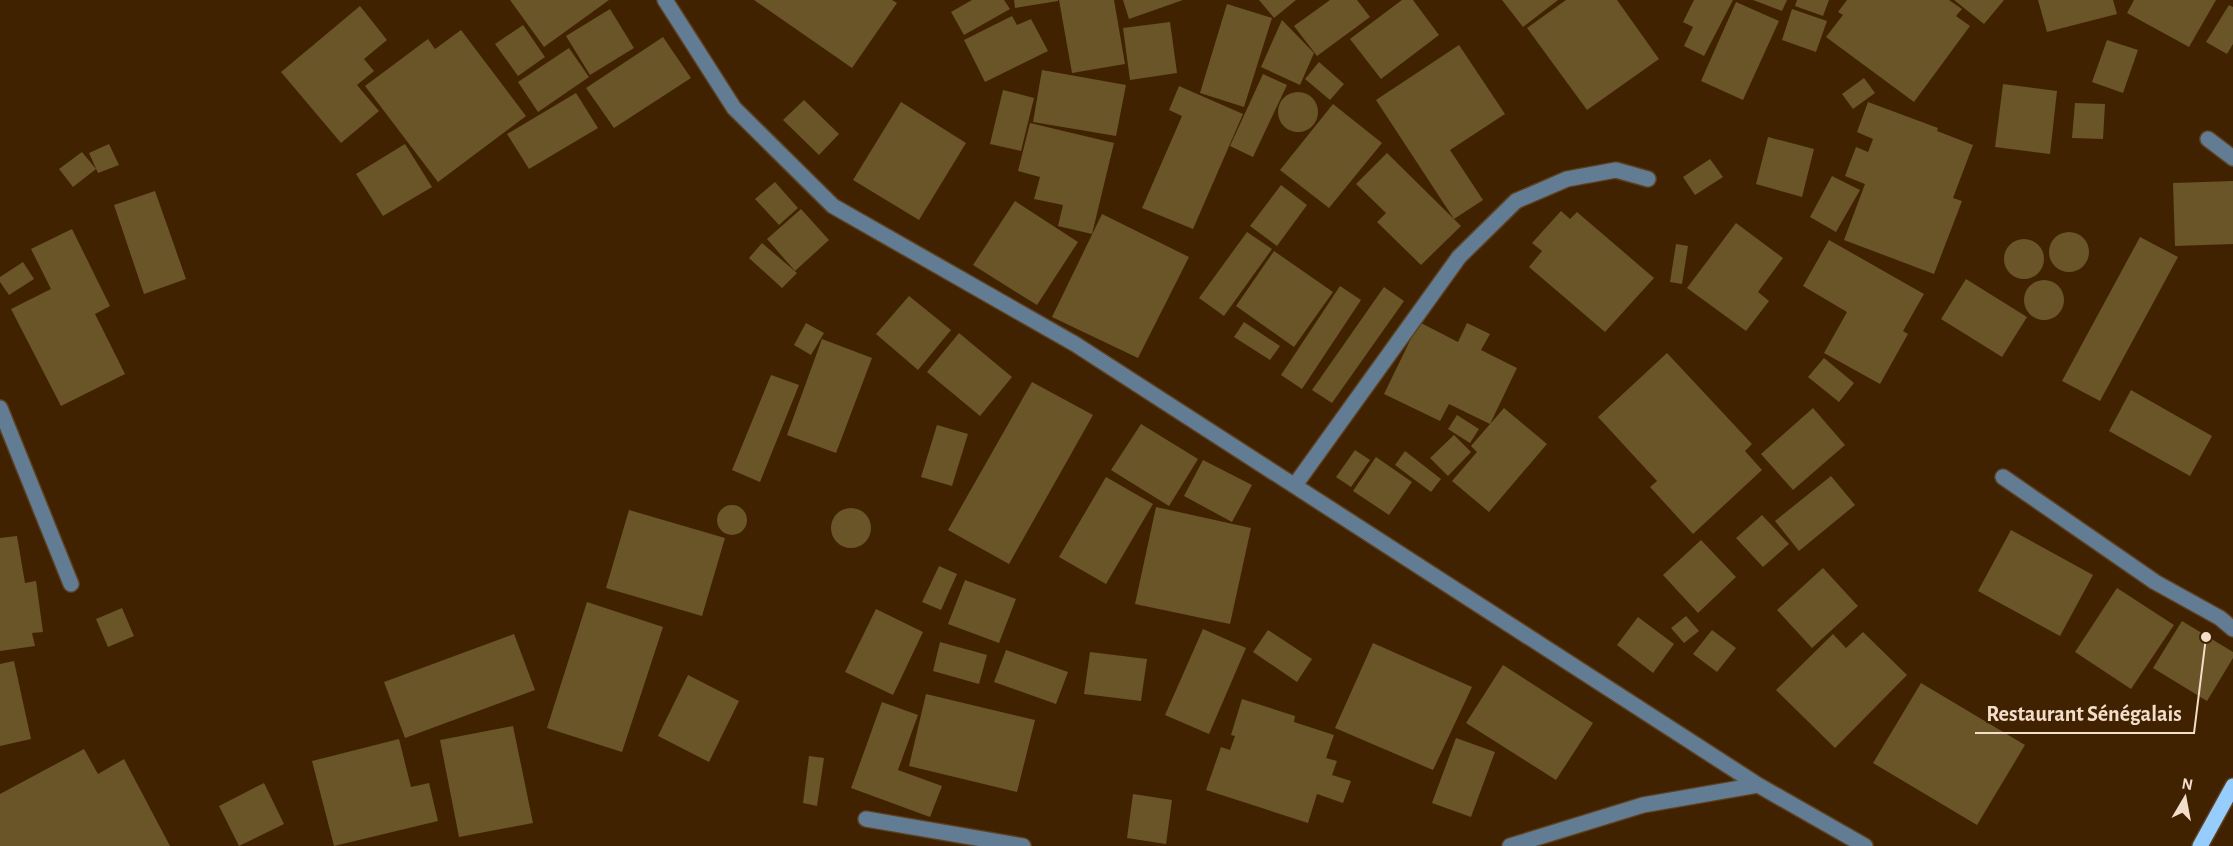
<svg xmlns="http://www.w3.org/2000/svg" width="2233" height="846" font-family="'Alegreya Sans',sans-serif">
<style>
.building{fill:#695528}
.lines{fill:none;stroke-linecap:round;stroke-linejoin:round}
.minor-casing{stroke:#5d4020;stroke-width:18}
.major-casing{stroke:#5d4020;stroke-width:18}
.minor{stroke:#627c93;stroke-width:15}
.major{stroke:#96cdfd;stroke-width:15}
.leader{fill:none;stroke:#f3decb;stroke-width:2}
.callout-dot{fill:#f3decb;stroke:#412200;stroke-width:2}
.callout-label{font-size:22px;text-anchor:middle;font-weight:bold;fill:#f3decb;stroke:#412200;stroke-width:4.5;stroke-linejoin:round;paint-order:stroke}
</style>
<rect width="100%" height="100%" fill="#412200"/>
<!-- building -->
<path class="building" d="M510,0H609L544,47Z
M754,0H892L897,3L852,68Z
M972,0H1004L1010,9L964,35L951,12Z
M1014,0H1058V1L1015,8Z
M1059,0H1114L1125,64L1072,73Z
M1123,0H1183L1129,19Z
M1259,0H1296L1274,18Z
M1330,0H1357L1370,17L1317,56L1294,26Z
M1402,0H1413L1439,35L1381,79L1350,39Z
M1502,0H1558L1523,27Z
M1566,0H1617L1659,59L1587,110L1527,28Z
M1694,0H1733L1704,56L1684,46L1693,27L1683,22Z
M1753,0H1787L1782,11Z
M1797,0H1829L1823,16L1795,6Z
M1847,0H1949L1962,9L1956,16L1970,26L1914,102L1826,37L1843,15L1838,12Z
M1954,0H2004L1984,24Z
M2038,0H2113L2117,14L2047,32Z
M2134,0H2216L2189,47L2127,13Z
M1736,2L1779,21L1743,100L1701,81Z
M1227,4L1272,18L1244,107L1200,93Z
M2229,5L2233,7V44L2227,54L2206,42Z
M360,6L387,40L364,59L374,71L357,85L379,111L341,143L281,72Z
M610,9L634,48L590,75L566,36Z
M1792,9L1827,21L1816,52L1782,40Z
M1012,16L1017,25L1031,19L1048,51L985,82L964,40Z
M1282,20L1314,53L1300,85L1261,67Z
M1170,22L1177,73L1130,80L1123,28Z
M523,25L545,57L518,76L495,44Z
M461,30L526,116L438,182L365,86L428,39L435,49Z
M663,37L691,78L614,128L586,88Z
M2107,40L2138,50L2123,93L2092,82Z
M1459,45L1505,114L1450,150L1483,200L1454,219L1376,100Z
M569,48L589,77L538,112L518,82Z
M1319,62L1344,84L1330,100L1305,79Z
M1042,70L1126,85L1116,136L1033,122Z
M1263,74L1287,85L1253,157L1230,146Z
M1864,78L1875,93L1853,109L1842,94Z
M2003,84L2057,91L2050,154L1995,147Z
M1179,86L1243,114L1193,229L1142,208L1182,116L1169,110Z
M1003,90L1034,98L1021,151L990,144Z
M1278 112a20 20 0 1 1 40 0a20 20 0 1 1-40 0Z
M576,93L598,128L529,169L507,134Z
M804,100L839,134L819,155L783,120Z
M901,102L966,143L919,220L853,180Z
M1868,102L1938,128L1937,131L1973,145L1953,198L1962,201L1934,274L1844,240L1865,184L1845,176L1856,147L1868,152L1873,139L1857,132Z
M2075,103L2105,104L2103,139L2072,138Z
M1333,104L1382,143L1329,208L1280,170Z
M1030,123L1114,143L1092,234L1058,226L1063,205L1034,199L1040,177L1018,171Z
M1768,137L1814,149L1802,197L1756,184Z
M109,144L119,165L98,173L89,153Z
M405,144L432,187L383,216L356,174Z
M82,152L96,169L73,187L59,169Z
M1387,153L1461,226L1421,265L1377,222L1386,213L1356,184Z
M1710,159L1723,177L1695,195L1683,177Z
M1832,176L1860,190L1836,232L1810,217Z
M2233,181V244L2175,246L2173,183Z
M775,182L798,208L779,225L755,199Z
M1281,185L1307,205L1277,246L1250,226Z
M155,191L186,279L144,294L114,205Z
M1015,201L1078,242L1037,305L973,265Z
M801,209L829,240L795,271L767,239Z
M1561,211L1570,219L1577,212L1654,278L1605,332L1529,267L1542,251L1532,243Z
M1102,214L1189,257L1138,358L1052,317Z
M1736,223L1783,258L1758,292L1769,301L1746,331L1687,288Z
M72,229L110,306L95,314L125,374L61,406L11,309L51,289L31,249Z
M2049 252a20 20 0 1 1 40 0a20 20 0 1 1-40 0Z
M1247,232L1272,249L1224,316L1199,298Z
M2140,237L2178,257L2100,401L2062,381Z
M2004 259a20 20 0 1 1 40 0a20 20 0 1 1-40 0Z
M1829,240L1924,294L1903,331L1908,334L1880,384L1824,353L1847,312L1803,286Z
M762,243L797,273L782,288L749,258Z
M1676,244L1688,246L1682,284L1670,282Z
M1274,251L1333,292L1294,347L1236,306Z
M23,262L34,279L9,295L0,282V277Z
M1966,279L2027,317L2002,357L1941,319Z
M2024 300a20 20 0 1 1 40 0a20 20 0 1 1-40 0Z
M1340,286L1361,300L1302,389L1281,375Z
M1384,287L1404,301L1332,403L1312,390Z
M909,296L951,330L918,370L876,334Z
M1244,322L1280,346L1270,360L1234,337Z
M1419,322L1458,342L1467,323L1490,334L1481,350L1517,368L1490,424L1449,404L1440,421L1384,394Z
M806,323L824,333L811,355L794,345Z
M959,333L1012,377L980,416L927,372Z
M822,339L872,358L836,453L787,435Z
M1667,353L1752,444L1745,451L1762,470L1693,534L1650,487L1657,481L1598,417Z
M1824,358L1854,383L1839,402L1808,377Z
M771,375L799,385L760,482L732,470Z
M1032,382L1093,415L1009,564L948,530Z
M2131,390L2212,436L2190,476L2109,431Z
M1504,408L1547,444L1489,512L1452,481L1477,452L1471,446Z
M1813,408L1845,445L1793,490L1761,454Z
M1457,415L1479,429L1470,443L1448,429Z
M1141,424L1198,459L1169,506L1111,470Z
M937,425L968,434L952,486L921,477Z
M1454,435L1471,452L1448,476L1430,458Z
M1355,450L1370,460L1351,487L1336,477Z
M1405,451L1441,479L1431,492L1395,465Z
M1376,457L1412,482L1389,515L1353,491Z
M1203,460L1252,485L1232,522L1184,496Z
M1831,476L1855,505L1799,551L1775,521Z
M1106,477L1153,504L1106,584L1059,557Z
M717 520a15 15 0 1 1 30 0a15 15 0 1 1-30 0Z
M1156,507L1251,528L1230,624L1135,604Z
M831 528a20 20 0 1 1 40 0a20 20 0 1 1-40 0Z
M629,510L725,538L702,616L606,588Z
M1762,515L1789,544L1763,567L1736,538Z
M2011,530L2093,575L2060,636L1978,591Z
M17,536L25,583L36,581L43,632L32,633L35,646L0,651V538Z
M1701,540L1736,577L1698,613L1663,575Z
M939,566L957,574L941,610L922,602Z
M1823,568L1858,606L1812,648L1777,610Z
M965,580L1016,599L999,643L948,624Z
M2117,588L2174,625L2131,689L2075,652Z
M587,602L663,627L622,752L547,728Z
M122,608L134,636L108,647L96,619Z
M876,609L923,632L893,695L845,672Z
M1686,616L1699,631L1684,643L1671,628Z
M1638,617L1674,644L1653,673L1617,645Z
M2182,621L2233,652V658L2207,701L2153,668Z
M1203,629L1246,648L1209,734L1165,715Z
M1268,630L1312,659L1297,682L1253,652Z
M1712,630L1736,648L1717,672L1693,654Z
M1863,632L1907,675L1835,748L1776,690L1833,634L1846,648Z
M514,634L535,690L405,738L384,682Z
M940,642L987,655L979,684L933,671Z
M1373,643L1472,687L1433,770L1335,728Z
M1006,650L1068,672L1056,704L994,682Z
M1090,652L1147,659L1141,701L1084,694Z
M14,661L31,739L0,746V664Z
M1503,665L1593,723L1556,780L1466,723Z
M688,675L739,701L709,762L658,736Z
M1921,683L2025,745L1977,825L1873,763Z
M926,694L1035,720L1017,792L909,766Z
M1242,699L1295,716L1294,722L1334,735L1326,758L1337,761L1332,775L1351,781L1343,803L1317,794L1308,823L1206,790L1221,747L1230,750L1235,736L1231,735Z
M882,702L918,715L898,770L942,786L930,817L851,788Z
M513,726L533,823L459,837L440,740Z
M1456,738L1495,752L1471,817L1432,803Z
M399,739L411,787L429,783L438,821L334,846L312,761Z
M84,749L98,774L124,759L170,846H0V794Z
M809,756L824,758L817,806L803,803Z
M264,783L284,824L239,846L219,806Z
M1133,794L1172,800L1166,844L1127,838Z"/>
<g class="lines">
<defs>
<path id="minor" d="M665,0L734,108L833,206L1075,344L1758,785L1865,846
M2208,139L2233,158
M0,408L71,584
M2003,477L2155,582L2220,618L2233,629
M1295,485L1459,257L1516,201L1567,179L1616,170L1648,179
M866,819L1023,846
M1510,846L1643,805L1758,785"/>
<path id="major" d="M2200,846L2233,786"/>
</defs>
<!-- minor casing -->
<use href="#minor" class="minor-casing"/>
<!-- major casing -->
<use href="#major" class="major-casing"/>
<!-- minor -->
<use href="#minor" class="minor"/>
<!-- major -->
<use href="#major" class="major"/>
</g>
<!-- callouts -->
<path class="leader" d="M2206 637L2194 733H1975"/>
<circle class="callout-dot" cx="2206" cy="637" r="6"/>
<g class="callout-label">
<text x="2084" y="721">Restaurant Sénégalais</text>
</g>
<!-- north arrow -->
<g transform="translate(2185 798) rotate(10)" stroke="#412200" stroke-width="4.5" paint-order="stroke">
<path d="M0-4.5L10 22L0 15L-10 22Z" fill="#f3decb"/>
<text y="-9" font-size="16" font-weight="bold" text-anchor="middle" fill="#f3decb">N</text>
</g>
</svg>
